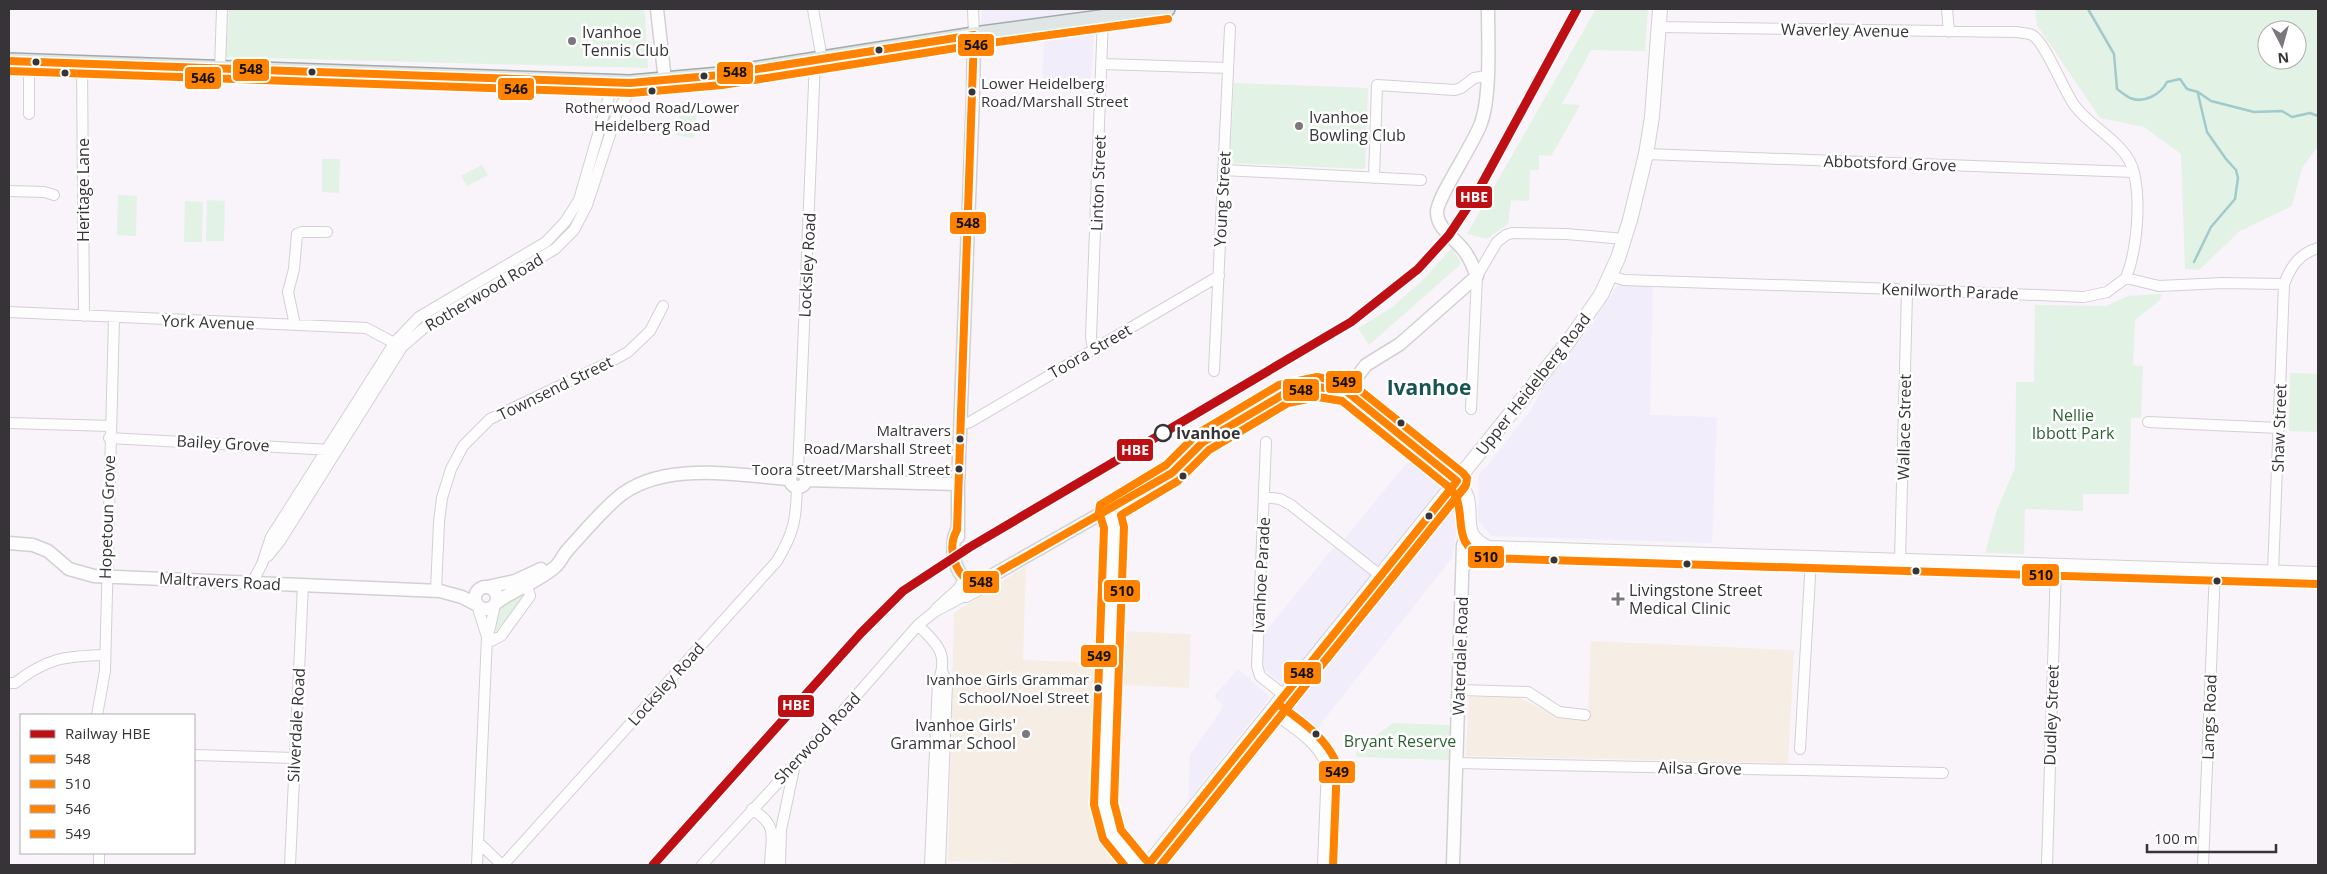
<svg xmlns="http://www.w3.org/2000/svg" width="2327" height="874" font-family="'Open Sans',sans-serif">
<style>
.commercial{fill:#f1edfb}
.education{fill:#f6eee5}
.green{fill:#e2f2e4;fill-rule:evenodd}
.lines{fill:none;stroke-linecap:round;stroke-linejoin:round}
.stream{stroke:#a1cacc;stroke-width:2.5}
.minor-casing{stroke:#d3d0d4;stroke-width:12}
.tertiary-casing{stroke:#d3d0d4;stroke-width:15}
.secondary-casing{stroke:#d3d0d4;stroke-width:16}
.primary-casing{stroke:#a1aba9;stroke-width:18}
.minor{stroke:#fefdfe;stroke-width:10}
.tertiary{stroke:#fefdfe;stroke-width:12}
.secondary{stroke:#fefdfe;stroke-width:14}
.primary{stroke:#e0e6e5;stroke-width:15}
.bus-1-casing{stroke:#fff;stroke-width:11}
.bus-2-casing{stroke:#fff;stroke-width:11}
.bus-3-casing{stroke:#fff;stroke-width:11}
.bus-4-casing{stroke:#fff;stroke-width:11}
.bus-1{stroke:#ff8200;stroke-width:8}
.bus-2{stroke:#ff8200;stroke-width:8}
.bus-3{stroke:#ff8200;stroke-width:8}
.bus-4{stroke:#ff8200;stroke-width:8}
.rail-1-casing{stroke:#fff;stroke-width:12}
.rail-1{stroke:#be1014;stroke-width:9}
.poi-dot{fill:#7b777c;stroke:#fff;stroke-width:2}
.bus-dot{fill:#373438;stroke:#fff;stroke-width:2}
.stop-dot{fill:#fff;stroke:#373438;stroke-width:2.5}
.labels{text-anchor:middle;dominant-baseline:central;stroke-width:5;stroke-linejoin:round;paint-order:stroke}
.bus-label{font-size:15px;fill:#373438;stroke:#fff;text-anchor:end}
.street-label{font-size:16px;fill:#373438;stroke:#fff}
.poi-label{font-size:16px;fill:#373438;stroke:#fff;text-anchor:start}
.park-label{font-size:16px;fill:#2f6335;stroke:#fff}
.stop-label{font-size:16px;font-weight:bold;fill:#373438;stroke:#fff;text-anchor:start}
.district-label{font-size:21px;font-weight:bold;fill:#185455;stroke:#fff}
.line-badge{stroke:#fff;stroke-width:2}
.badge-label{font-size:14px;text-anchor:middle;font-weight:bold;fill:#fff}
.pale-badge-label{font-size:14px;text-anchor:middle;font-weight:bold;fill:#111}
</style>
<rect width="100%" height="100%" fill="#f8f4f9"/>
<!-- commercial -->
<path class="commercial" d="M982,9H1097L981,25Z
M1094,33L1090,92L1042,89L1044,39Z
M1618,284H1653L1650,415L1717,417L1712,543L1492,536L1478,521L1479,474L1483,469H1485L1532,408L1545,384L1589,329Z
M1414,454L1447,481L1375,569L1342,542Z
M1456,495L1461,502L1452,558L1311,736L1281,711Z
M1334,547L1372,576L1283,685L1263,668L1264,633Z
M1238,669L1270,697L1188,801L1190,755L1224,706L1214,696Z"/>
<!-- education -->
<path class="education" d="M1026,566L1023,660L1104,663L1099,806L1108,843L1125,865H1014V863L948,861L954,613Z
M1119,631L1191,634L1189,688L1117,685Z
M1591,641L1794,650L1788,763L1466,756L1469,697H1518L1563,719H1588Z"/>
<!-- green -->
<path class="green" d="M229,9H643L645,15L648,68L226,57Z
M1596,9H1648L1645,51L1591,50L1562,104L1580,105L1579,107L1551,156L1539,155V170H1530L1529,201L1511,200L1508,224L1487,239L1467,234Z
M2035,9H2318V146L2302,168L2292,206L2240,231L2199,270L2185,269L2181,154L2144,127L2100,118L2037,25ZM2267,30H2297V60H2267Z
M1234,83L1368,88L1365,169L1230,163Z
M682,102L699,105L693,138L676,135Z
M322,159H340L339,193L322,192Z
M482,165L488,175L467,186L461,176Z
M118,195L137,196L136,236L117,235Z
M207,200L225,201L224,241H206Z
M185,201L203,202L202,242H184Z
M1452,248L1461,264L1369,345L1358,328L1391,308L1422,281Z
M2162,294L2159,301L2135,320L2133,365L2143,366L2141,418H2131L2129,494H2083V511L2025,509L2024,554L1985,553L1997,510L2015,468L2016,382H2034L2035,305L2106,306L2128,296Z
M2290,373L2318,374V432L2289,431Z
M524,591L525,596L496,632C492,609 506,602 524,591Z
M1393,723L1448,725L1450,727L1449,760L1356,757L1357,750Z"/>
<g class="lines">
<!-- stream -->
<path class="stream" d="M2088,9L2114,54L2117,89C2121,92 2126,96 2130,98C2144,104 2161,94 2167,82L2180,79L2187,89L2198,92L2211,101L2254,112L2282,111L2292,117L2310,113L2318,116
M2194,262L2211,227L2235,199L2238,178L2236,170L2226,159L2207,132L2198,94"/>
<defs>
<path id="minor" d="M813,9L822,59
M973,9L974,35
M1947,9L1949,32
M1658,27L2017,32C2021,33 2028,33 2032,35C2045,41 2064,92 2075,106C2092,129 2128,144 2134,173C2141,203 2137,250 2126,278
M29,62V114
M1102,64L1228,68
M82,65L84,316
M220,70L222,9
M1646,154L2134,172
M1224,170L1421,180
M1374,178L1377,85L1455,90L1461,88L1474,78L1487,76
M9,191L44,192L54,195
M1611,276L1624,280L1897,289L1907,293L1917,290L2084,297L2107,292L2126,278
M2126,278L2159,286L2223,283L2284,284
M9,312L366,328L400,346
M295,325L288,292L294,269L297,234L302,232H327
M1093,349L1091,337L1103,17
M1214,371L1230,28
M1471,409L1477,276L1497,242L1506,235L1512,233L1566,234L1625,239
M2148,422L2279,428
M9,423L110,426
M961,425L970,422L1219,276
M109,438L331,450
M1266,442L1257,666L1260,676L1285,696
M798,471L815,60
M1264,497L1280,499L1291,505L1381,576
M268,556L280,541L402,347L431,322L555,249L574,230L587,205L618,110L628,94L630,83
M1900,561L1907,293
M2273,572L2284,284C2291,266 2299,254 2318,248
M252,583L262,564L271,537L395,342L419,317L546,242L565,222L579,200L610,93L611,83
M436,591L439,522L442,498L451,469L463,446L490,419L612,361L628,352L650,331L663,306
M966,597L985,587L995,578
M477,605L487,637L477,865
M936,609L959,588L964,579
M918,625C938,645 949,654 938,682L930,865
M488,636L495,605
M487,643L501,636L530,596L527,586
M9,683H15C47,658 65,656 105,655
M1460,690L1528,692L1559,712L1585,715
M1272,712C1292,727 1319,742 1327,767L1323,865
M97,715L105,671L114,318
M1800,749L1811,559
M194,755L294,758
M1457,763L1943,773
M752,809C779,827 771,835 770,865
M478,842L502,865
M99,865V853
M290,865L303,585
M503,865L777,561C794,532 796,521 797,487
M702,865L828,728L918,625L934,612L964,596L971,583
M780,865L781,830L795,764
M940,865L947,683L942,671
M2047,865L2056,565
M2203,865L2215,569"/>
<path id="tertiary" d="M657,9L665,81
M1346,391L1366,365L1400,344L1477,276C1474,269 1471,261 1467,255C1459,240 1437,231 1437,212C1437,197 1474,144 1481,123C1491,96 1488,39 1488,9
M790 479a8 8 0 1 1 16 0a8 8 0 1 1-16 0Z
M806,480L958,484
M1109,510L1114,527L1104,804L1112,835L1137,865
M957,530C950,545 953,570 967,581L979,583L1172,473L1194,449L1242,419L1284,394L1302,389L1331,387L1346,391L1457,481
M958,537V484L973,97L974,35
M9,543L33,545L48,551L69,569L94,576L440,591L462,597L477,605
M1463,567L1477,552L1488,548
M475 598a11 11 0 1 1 22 0a11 11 0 1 1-22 0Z
M487,587L515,581L541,569
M496,603C514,589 537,583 555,567C560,563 562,557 566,552C582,534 598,515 616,499C660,460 736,475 790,479
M1453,865L1463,545L1470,530"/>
<path id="secondary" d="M1457,481C1461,486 1465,492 1467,498C1472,521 1461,535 1488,548L2318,574
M1148,865L1568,342L1601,295L1618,258L1630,220L1646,154L1652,117L1660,9"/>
<path id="primary" d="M9,61L630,83L720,75L974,35L1167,9"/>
</defs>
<!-- minor casing -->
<use href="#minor" class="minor-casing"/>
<!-- tertiary casing -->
<use href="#tertiary" class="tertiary-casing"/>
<!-- secondary casing -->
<use href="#secondary" class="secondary-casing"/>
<!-- primary casing -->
<use href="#primary" class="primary-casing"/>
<!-- minor -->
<use href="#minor" class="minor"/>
<!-- tertiary -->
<use href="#tertiary" class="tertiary"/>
<!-- secondary -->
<use href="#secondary" class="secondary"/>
<!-- primary -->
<use href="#primary" class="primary"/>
<defs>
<path id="bus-1" d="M974,35L957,530C947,547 954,576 974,583L981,582L1172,473L1203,442L1284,394L1318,387L1346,391L1457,481
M9,61L630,83L720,75L974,35
M1148,865L1457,481"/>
<path id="bus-2" d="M1145,859L1121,830L1114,803L1124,527L1121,515L1178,481L1209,450L1288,403L1318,397L1342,401L1450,488C1471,512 1446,544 1487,558L2318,584
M1161,865L1465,487"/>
<path id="bus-3" d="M9,71L631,93L722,85L975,45L1168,19"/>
<path id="bus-4" d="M1278,704C1301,721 1325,736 1337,764L1333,865
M1124,865L1103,839L1094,805L1104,528L1099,512L1100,505L1166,465L1197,434L1279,385L1317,377L1351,383L1463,473L1467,478L1466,485L1161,865"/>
</defs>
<!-- bus-1 casing -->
<use href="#bus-1" class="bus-1-casing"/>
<!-- bus-2 casing -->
<use href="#bus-2" class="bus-2-casing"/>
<!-- bus-3 casing -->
<use href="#bus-3" class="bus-3-casing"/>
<!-- bus-4 casing -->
<use href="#bus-4" class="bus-4-casing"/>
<!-- bus-1 -->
<use href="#bus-1" class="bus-1"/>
<!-- bus-2 -->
<use href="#bus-2" class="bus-2"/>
<!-- bus-3 -->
<use href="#bus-3" class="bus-3"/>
<!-- bus-4 -->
<use href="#bus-4" class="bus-4"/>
<defs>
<path id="rail-1" d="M653,865L861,633L903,591L970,547L1351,322L1418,269L1449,235L1477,193L1577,9"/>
</defs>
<!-- rail-1 casing -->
<use href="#rail-1" class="rail-1-casing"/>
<!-- rail-1 -->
<use href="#rail-1" class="rail-1"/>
</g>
<!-- markers -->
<g class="poi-dot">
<circle cx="572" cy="41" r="5"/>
<circle cx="1299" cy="126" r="5"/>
<path d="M1615.5 591.5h5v5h5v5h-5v5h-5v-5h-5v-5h5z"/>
<circle cx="1026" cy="734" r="5"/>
</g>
<g class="bus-dot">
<circle cx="879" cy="50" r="4.5"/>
<circle cx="36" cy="62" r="4.5"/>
<circle cx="312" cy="72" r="4.5"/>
<circle cx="65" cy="73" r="4.5"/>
<circle cx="704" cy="76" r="4.5"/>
<circle cx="652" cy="91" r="4.5"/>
<circle cx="972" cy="92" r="4.5"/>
<circle cx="1401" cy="423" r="4.5"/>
<circle cx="960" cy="439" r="4.5"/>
<circle cx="959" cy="469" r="4.5"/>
<circle cx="1183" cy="476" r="4.5"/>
<circle cx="1429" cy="516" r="4.5"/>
<circle cx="1554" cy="560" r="4.5"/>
<circle cx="1687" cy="564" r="4.5"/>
<circle cx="1916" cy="571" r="4.5"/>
<circle cx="2217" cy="581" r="4.5"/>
<circle cx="1098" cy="688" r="4.5"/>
<circle cx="1316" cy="734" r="4.5"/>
</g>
<circle class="stop-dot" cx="1163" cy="433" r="8"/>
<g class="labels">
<!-- bus labels -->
<g class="bus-label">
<text x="981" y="83" text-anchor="start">Lower Heidelberg<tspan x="981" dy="18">Road/Marshall Street</tspan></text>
<text x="652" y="107" text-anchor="middle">Rotherwood Road/Lower<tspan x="652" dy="18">Heidelberg Road</tspan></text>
<text x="951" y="430">Maltravers<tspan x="951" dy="18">Road/Marshall Street</tspan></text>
<text x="950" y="469">Toora Street/Marshall Street</text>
<text x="1089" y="679">Ivanhoe Girls Grammar<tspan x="1089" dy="18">School/Noel Street</tspan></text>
</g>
<!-- street labels -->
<g class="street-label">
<text transform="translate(1845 30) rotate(1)">Waverley Avenue</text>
<text transform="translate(1890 163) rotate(2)">Abbotsford Grove</text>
<text transform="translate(1098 183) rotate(-88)">Linton Street</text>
<text transform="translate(83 190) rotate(-90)">Heritage Lane</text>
<text transform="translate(1222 199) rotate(-87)">Young Street</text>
<text transform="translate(807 265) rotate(-87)">Locksley Road</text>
<text transform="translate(1950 291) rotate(2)">Kenilworth Parade</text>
<text transform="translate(484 292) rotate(-31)">Rotherwood Road</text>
<text transform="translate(208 322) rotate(2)">York Avenue</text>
<text transform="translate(1090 351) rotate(-30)">Toora Street</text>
<text transform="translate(1533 384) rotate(-52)">Upper Heidelberg Road</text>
<text transform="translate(555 388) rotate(-26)">Townsend Street</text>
<text transform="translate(1904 427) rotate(-89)">Wallace Street</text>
<text transform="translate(2279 428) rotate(-88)">Shaw Street</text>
<text transform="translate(223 443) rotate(3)">Bailey Grove</text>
<text transform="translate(107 517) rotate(-88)">Hopetoun Grove</text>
<text transform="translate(1261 575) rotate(-87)">Ivanhoe Parade</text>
<text transform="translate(220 581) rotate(3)">Maltravers Road</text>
<text transform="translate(1460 656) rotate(-88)">Waterdale Road</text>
<text transform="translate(666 684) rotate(-48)">Locksley Road</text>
<text transform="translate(2051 715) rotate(-88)">Dudley Street</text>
<text transform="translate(2209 717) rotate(-88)">Langs Road</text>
<text transform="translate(296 725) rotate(-87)">Silverdale Road</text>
<text transform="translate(817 738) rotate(-47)">Sherwood Road</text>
<text transform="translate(1700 768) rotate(1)">Ailsa Grove</text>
</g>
<!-- poi labels -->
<g class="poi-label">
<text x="582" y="32">Ivanhoe<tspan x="582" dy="18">Tennis Club</tspan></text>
<text x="1309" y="117">Ivanhoe<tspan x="1309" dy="18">Bowling Club</tspan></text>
<text x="1629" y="590">Livingstone Street<tspan x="1629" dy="18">Medical Clinic</tspan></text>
<text x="1016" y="725" text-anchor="end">Ivanhoe Girls'<tspan x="1016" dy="18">Grammar School</tspan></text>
</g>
<!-- park labels -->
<g class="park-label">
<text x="2073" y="415">Nellie<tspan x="2073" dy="18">Ibbott Park</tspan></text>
<text x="1400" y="741">Bryant Reserve</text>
</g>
<!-- stop labels -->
<g class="stop-label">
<text x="1176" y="433">Ivanhoe</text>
</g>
<!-- district labels -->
<g class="district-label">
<text x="1429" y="387">Ivanhoe</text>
</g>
</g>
<g class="line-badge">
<rect x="957" y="33" width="38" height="24" rx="5" fill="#ff8200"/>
<rect x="232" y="58" width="38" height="24" rx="5" fill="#ff8200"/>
<rect x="716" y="61" width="38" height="24" rx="5" fill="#ff8200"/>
<rect x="184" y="66" width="38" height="24" rx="5" fill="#ff8200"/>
<rect x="497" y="77" width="38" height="24" rx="5" fill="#ff8200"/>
<rect x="1455" y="185" width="38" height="24" rx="5" fill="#be1014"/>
<rect x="949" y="211" width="38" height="24" rx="5" fill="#ff8200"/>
<rect x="1325" y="370" width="38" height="24" rx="5" fill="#ff8200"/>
<rect x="1282" y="378" width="38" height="24" rx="5" fill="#ff8200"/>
<rect x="1116" y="438" width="38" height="24" rx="5" fill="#be1014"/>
<rect x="1467" y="545" width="38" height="24" rx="5" fill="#ff8200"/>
<rect x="2021" y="563" width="39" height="24" rx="5" fill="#ff8200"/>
<rect x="962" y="570" width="38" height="24" rx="5" fill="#ff8200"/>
<rect x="1103" y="579" width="38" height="24" rx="5" fill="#ff8200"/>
<rect x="1080" y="644" width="38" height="24" rx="5" fill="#ff8200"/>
<rect x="1283" y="661" width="39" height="24" rx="5" fill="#ff8200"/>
<rect x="777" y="694" width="38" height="24" rx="5" fill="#be1014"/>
<rect x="1318" y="760" width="38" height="24" rx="5" fill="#ff8200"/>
</g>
<g class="badge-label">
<text x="1474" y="202">HBE</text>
<text x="1135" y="455">HBE</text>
<text x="796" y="710">HBE</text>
</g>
<g class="pale-badge-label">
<text x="976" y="50">546</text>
<text x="251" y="74">548</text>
<text x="735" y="77">548</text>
<text x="203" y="83">546</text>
<text x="516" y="94">546</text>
<text x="968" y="228">548</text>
<text x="1344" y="387">549</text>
<text x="1301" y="395">548</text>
<text x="1486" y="562">510</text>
<text x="2041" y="580">510</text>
<text x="981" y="587">548</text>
<text x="1122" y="596">510</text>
<text x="1099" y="661">549</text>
<text x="1302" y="678">548</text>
<text x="1337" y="777">549</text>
</g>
<!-- border -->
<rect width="2327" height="874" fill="none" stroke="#373438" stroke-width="20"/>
<!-- legend -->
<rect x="20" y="714" width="175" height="140" fill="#ffffff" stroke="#afaeaf"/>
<rect x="30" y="730" width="25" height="8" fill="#be1014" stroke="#afaeaf"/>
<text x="65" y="739" font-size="15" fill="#373438">Railway HBE</text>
<rect x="30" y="755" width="25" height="8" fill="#ff8200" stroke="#afaeaf"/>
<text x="65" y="764" font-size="15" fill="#373438">548</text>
<rect x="30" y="780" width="25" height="8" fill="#ff8200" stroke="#afaeaf"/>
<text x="65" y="789" font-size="15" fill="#373438">510</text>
<rect x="30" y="805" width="25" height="8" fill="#ff8200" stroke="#afaeaf"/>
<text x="65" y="814" font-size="15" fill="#373438">546</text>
<rect x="30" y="830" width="25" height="8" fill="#ff8200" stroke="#afaeaf"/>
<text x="65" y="839" font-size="15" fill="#373438">549</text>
<!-- north arrow -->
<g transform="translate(2282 45) rotate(174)"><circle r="24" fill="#ffffff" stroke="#afaeaf"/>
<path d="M0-4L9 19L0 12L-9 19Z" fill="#7b777c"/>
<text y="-8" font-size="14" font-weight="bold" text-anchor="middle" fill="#373438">N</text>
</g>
<!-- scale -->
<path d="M2147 844v8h129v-8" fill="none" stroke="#373438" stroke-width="2.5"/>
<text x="2154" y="844" font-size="15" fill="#373438" stroke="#ffffff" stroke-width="4" paint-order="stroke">100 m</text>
</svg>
